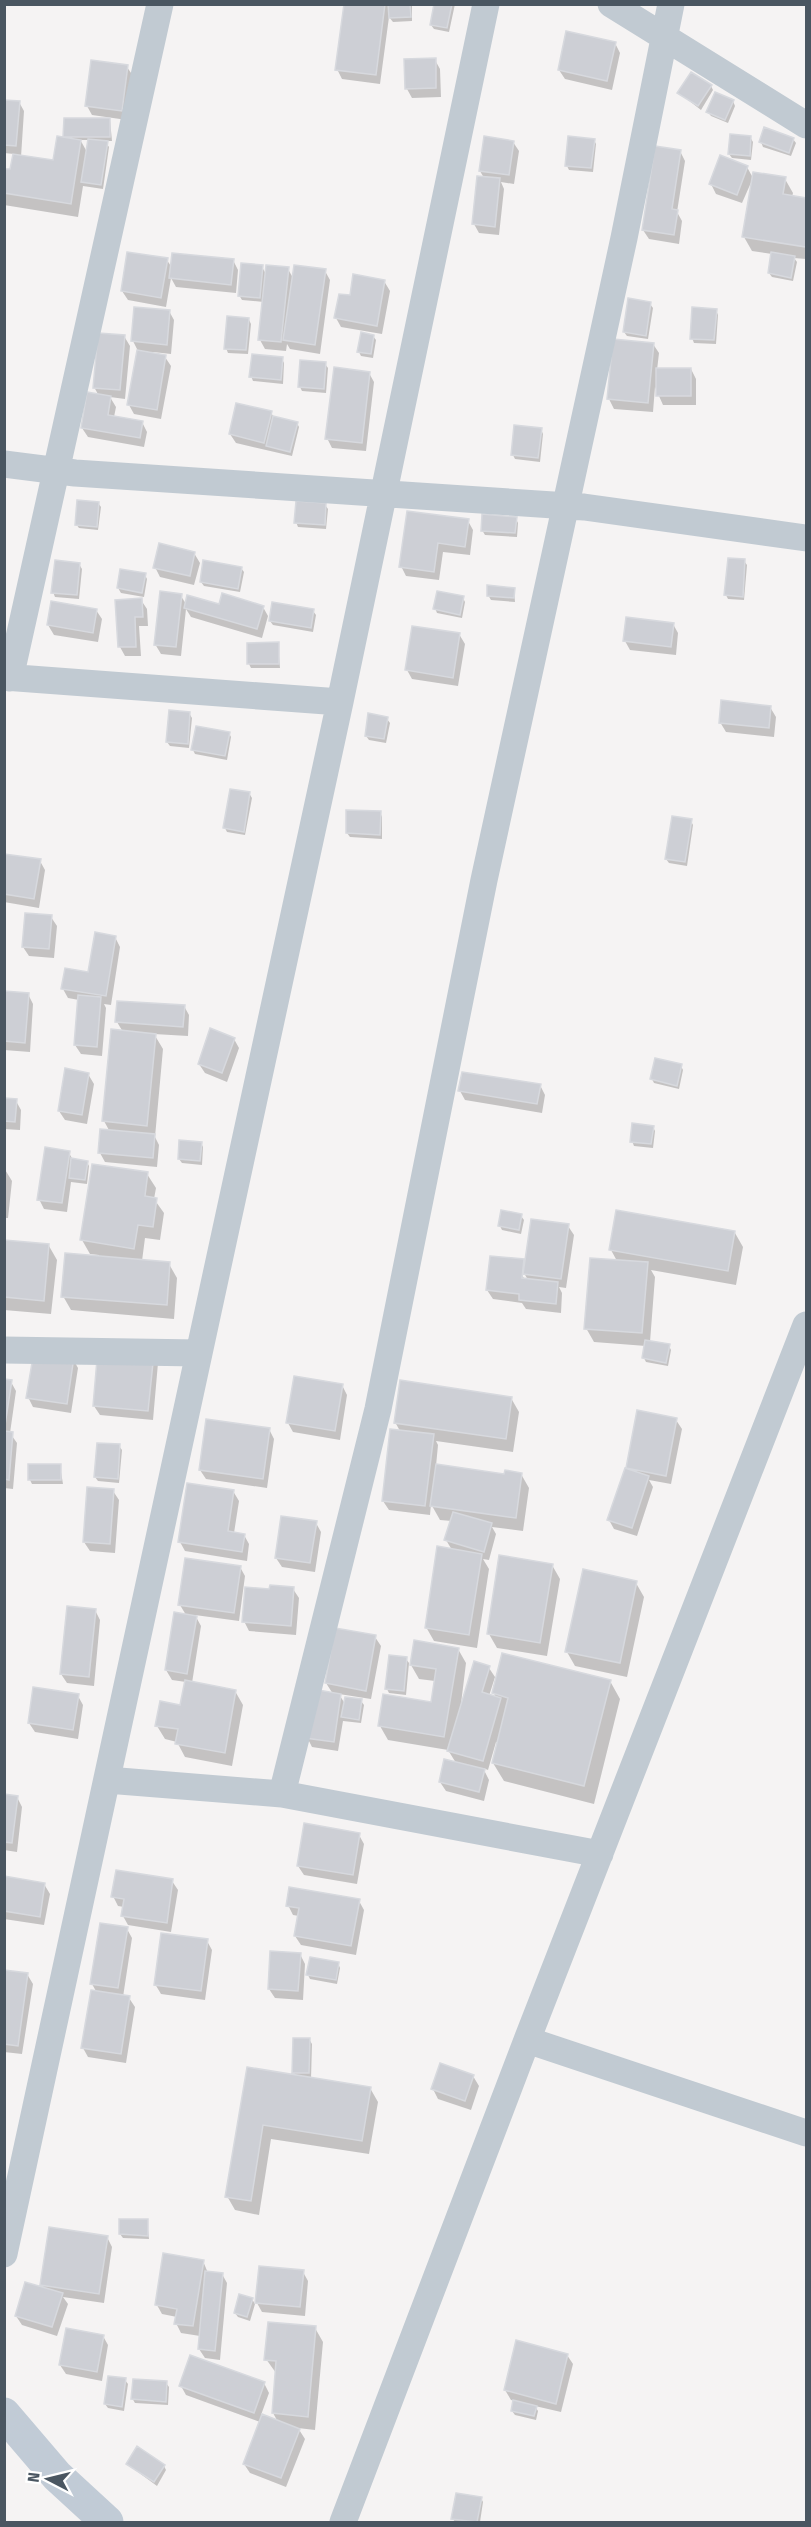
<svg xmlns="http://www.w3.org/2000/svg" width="811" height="2527" font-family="'Fira Sans Condensed',sans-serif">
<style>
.shadow{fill:#0003;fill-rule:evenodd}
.building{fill:#cdcfd5;stroke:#d7d9de;stroke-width:1.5}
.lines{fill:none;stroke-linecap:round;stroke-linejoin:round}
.street{stroke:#c1cad2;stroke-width:27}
.secondary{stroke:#c1cbd6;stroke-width:33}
</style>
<rect width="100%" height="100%" fill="#f5f3f3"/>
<!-- shadow -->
<path class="shadow" d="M345,4H412V21L393,22L389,17L380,84L342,79L337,69Z
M435,4H455L449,32L434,29L431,25Z
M615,43L620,53L612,90L565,79L559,70Z
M435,60L440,69L441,97L412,98L407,89Z
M127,67L133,76L127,120L92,115L87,106Z
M711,86L713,90L701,110L679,93Z
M4,101L19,102L24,111L21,157L55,162L66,139L65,136L110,120L112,141H105L109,147L103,189L83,186L78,217L4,205V170L11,171L14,154L4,153ZM80,140H89L87,152L82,143Z
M733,101L735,106L728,123L711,116L708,112Z
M750,137L753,142L751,160L732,158L729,154Z
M793,139L796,143L791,156L763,147L761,142Z
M594,140L596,144L593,172L569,170L567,166Z
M513,142L519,151L514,184L501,182L504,189L499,235L479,233L474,224L484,178L480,171Z
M680,151L685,161L677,212L682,221L679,244L649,239L643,230Z
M747,167L753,178L742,203L716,194L711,184Z
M785,179L793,193L792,197L806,199V259L794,258L797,262L793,281L772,277L769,273L772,254L752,251L744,237Z
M167,260L172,268L233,260L238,270L236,293L176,287L171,278L166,307L128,300L122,291Z
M262,267L266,274L288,269L293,278L325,271L330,280L320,354L290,349L287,344L286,351L265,349L260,340L264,302L242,300L239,295Z
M384,281L390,291L382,334L341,327L336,318L351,297Z
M650,304L653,308L648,339L627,336L624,332Z
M716,310L718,315L716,344L694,343L692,338Z
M169,311L174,320L171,354L153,352V354L165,357L171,366L161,419L134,414L129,405L138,351L133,341Z
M249,320L251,324L248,354L228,353L226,348Z
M124,336L130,346L125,399L110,397L116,407L114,417L142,422L147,432L144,447L88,437L82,428L99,396L94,387Z
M373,336L376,340L373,358L361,356L359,352Z
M653,344L659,353L657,370L691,369L696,379V405H663L655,387L653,412L614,409L609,399Z
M282,359L284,363L283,384L253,381L251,376Z
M325,364L328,368L326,393L302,391L300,387Z
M369,373L374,382L366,451L332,448L327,438Z
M271,413L274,417L297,423L299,427L292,456L236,443L230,434Z
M541,429L543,434L540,462L515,459L513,455Z
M98,503L101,507L98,530L79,528L76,524Z
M325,505L328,509L326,529L298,527L296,522Z
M516,519L518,523L517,537L485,535L482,530Z
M468,521L473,530L470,555L443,552L439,580L406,576L401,566Z
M194,553L200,563L194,585L160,577L155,567Z
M744,561L747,565L744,600L728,599L726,595Z
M79,564L82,569L79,599L55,597L53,592Z
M241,568L244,572L240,592L204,586L201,582Z
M145,575L147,579L144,597L121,593L118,588Z
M514,589L515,602L491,600L488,595Z
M181,596L186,604L263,607L268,616L262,638L191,617L186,609L181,656L161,654L155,644Z
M463,598L465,602L462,618L437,613L435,608Z
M141,600L147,609L148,626H139L141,656H125L120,647Z
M52,603L96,610L102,619L98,642L54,635L48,625Z
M313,611L316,615L313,632L273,625L270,621Z
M673,624L678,633L676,655L630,650L625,641Z
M459,634L465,644L458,686L412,679L407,670Z
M278,644L280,668H251L249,664Z
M770,707L776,717L774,737L726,732L720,722Z
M189,713L192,718L189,748L170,746L167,742Z
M387,719L390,723L386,743L369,740L366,736Z
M229,733L231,737L227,760L195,754L193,750Z
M249,793L252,798L245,835L227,832L225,828Z
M380,812L382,817V839L350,837L347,833Z
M691,821L693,825L687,866L669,863L666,859Z
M4,855L40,861L45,870L39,908L4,902Z
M51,917L57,926L54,958L29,956L23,947Z
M115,937L120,947L111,1005L104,1004L106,1008L102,1056L81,1054L75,1045L79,1000L68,998L63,989L89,974Z
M4,993L28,994L33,1004L30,1052L4,1050Z
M184,1006L189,1015L188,1036L154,1034L163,1049L155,1137L159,1145L157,1167L105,1162L100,1153L110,1132L104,1121L123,1032L117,1022Z
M234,1039L239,1048L227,1082L205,1073L199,1064Z
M681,1066L683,1070L679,1089L654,1083L652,1079Z
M88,1074L94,1084L87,1124L65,1120L59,1111Z
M540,1085L545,1095L542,1113L465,1100L460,1091Z
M4,1100L16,1101L21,1110L20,1130L4,1129Z
M653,1127L655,1131L653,1148L634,1146L632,1141Z
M201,1143L203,1147L202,1165L182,1163L179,1159Z
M69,1153L73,1160L87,1162L89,1166L87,1184L71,1182L67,1212L44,1209L39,1199Z
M4,1168L12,1181L8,1218H4Z
M147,1174L156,1188L154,1199L164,1213L160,1240L145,1238L142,1261L169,1264L177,1278L174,1319L71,1310L63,1296L99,1258V1255L90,1254L82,1240Z
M521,1216L524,1220L521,1234L502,1230L500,1226Z
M568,1226L574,1235L566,1288L559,1287L562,1293L561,1313L526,1309L522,1303L493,1299L487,1290L491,1257L527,1261ZM520,1266L528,1280H525L518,1268Z
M735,1233L743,1247L736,1285L651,1270L655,1277L650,1342L669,1346L671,1350L668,1366L646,1362L644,1358L646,1346L594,1342L586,1328L617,1261L611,1250Z
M4,1241L49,1246L57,1260L51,1314L4,1310Z
M99,1349L158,1363L153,1420L100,1415L94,1406Z
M73,1359L78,1368L71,1413L33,1407L28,1397Z
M4,1381L11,1382L16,1391L10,1433L17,1443L13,1489L4,1488Z
M342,1385L347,1395L340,1440L293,1432L288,1423Z
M511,1398L519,1412L513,1452L436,1441L438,1445L436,1466L506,1476L521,1474L529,1488L523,1531L492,1527L496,1534L489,1560L483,1559L489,1569L477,1648L434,1641L426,1627L452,1550L446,1540L452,1521L440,1520L431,1504L430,1515L389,1510L383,1501L400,1431L395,1422Z
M676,1420L682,1429L671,1484L649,1480L653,1487L637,1536L614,1529L609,1520L630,1472L627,1468Z
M269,1429L274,1439L267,1488L206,1479L200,1470Z
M119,1446L122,1450L119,1483L98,1481L95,1477Z
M60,1466L63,1484H32L30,1480Z
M113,1491L119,1500L115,1553L90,1551L84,1542Z
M233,1491L239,1501L234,1533L244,1535L249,1544L247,1561L185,1551L180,1542Z
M316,1523L321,1532L315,1572L282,1567L276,1558Z
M552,1565L560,1579L547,1656L497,1648L489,1634Z
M240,1567L245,1576L239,1621L195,1615L201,1626L192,1683L235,1691L243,1705L232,1766L185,1757L177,1742L165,1739L157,1726L181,1707L186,1682L172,1680L166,1670L186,1615L180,1605Z
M636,1583L644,1597L627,1677L575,1666L567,1652Z
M293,1589L299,1598L296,1635L249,1631L244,1621L271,1590Z
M95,1610L100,1620L94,1686L67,1683L61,1674Z
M375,1637L381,1646L371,1699L339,1694L345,1704L361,1701L364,1705L361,1723L343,1721L338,1751L312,1747L307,1737L333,1694L326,1683Z
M458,1649L466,1663L460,1712L489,1668L495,1677L489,1696L496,1698L494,1693L610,1681L620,1699L594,1804L504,1781L493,1763L498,1743L496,1742L488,1770L483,1768L489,1780L484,1801L446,1791L440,1782L456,1763L448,1750L388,1740L380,1726L432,1703L435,1681L419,1679L411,1665Z
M406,1659L409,1663L406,1695L389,1693L387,1689Z
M78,1696L83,1705L78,1739L35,1732L29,1723Z
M4,1796L17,1797L22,1807L17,1852L4,1850Z
M359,1835L364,1844L357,1884L304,1875L298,1866Z
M4,1878L44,1884L50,1894L44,1925L4,1919Z
M172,1881L178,1890L171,1932L128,1925L123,1916L124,1907L118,1906L113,1896Z
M359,1901L364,1910L356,1955L301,1945L295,1936L299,1916L293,1915L288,1905Z
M127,1929L132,1938L123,1997L129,1998L135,2007L126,2063L88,2057L83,2048L97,1993L92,1984Z
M207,1941L212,1950L205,2000L161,1994L155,1984Z
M300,1954L305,1964L303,2000L275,1998L269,1989Z
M338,1963L340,1968L337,1984L310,1979L308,1975Z
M4,1971L27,1974L33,1984L22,2054L4,2052Z
M309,2039L312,2044L311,2079L370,2088L378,2102L369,2154L271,2139L259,2215L235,2210L227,2196L248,2068L295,2076L294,2073Z
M473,2076L479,2086L471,2110L438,2099L433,2089Z
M147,2221L149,2239L123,2238L120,2234Z
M107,2237L112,2247L104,2303L63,2297L68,2304L57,2336L22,2325L16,2316L44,2289L42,2285Z
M203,2261L208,2273L222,2274L227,2283L220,2360L205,2358L199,2349L200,2336L181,2333L176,2323L177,2317L162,2314L157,2305Z
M303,2272L308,2281L305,2316L262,2312L257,2303Z
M252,2299L255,2304L250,2321L238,2317L235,2313Z
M315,2328L323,2342L315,2430L298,2428L305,2439L286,2487L250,2473L244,2464L260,2422L186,2395L181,2386L264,2383L269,2393L261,2415L278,2422L273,2413L276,2373L266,2359Z
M103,2336L108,2345L102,2381L66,2374L60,2365Z
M567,2355L573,2364L561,2412L535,2406L538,2411L536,2420L515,2415L512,2411L515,2401L511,2400L505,2390Z
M125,2380L128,2384L124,2411L108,2408L105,2404Z
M166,2383L169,2387L168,2405L135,2403L132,2398Z
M127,2464L164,2466L166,2470L157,2486Z
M481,2498L483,2502L480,2522H455L453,2519Z"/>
<!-- building -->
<path class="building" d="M344,4H385L376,75L335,70Z
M388,4H410L411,17L389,18Z
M434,4H452L447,28L430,25Z
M566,31L616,42L607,81L558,70Z
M436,58V88L405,89L404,59Z
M91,60L128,65L122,111L85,106Z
M691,72L712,85L698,106L677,93Z
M715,92L734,100L725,120L706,112Z
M4,100L20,101L16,146L4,145Z
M64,118H110V137H63Z
M764,127L794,138L789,153L759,142Z
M730,134L751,136L750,156L728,154Z
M57,136L81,140L71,204L4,193V169H10L13,154L53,160Z
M484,136L514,141L509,175L479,171Z
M568,136L595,139L591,168L565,166Z
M88,139L108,141L101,185L81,182Z
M655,146L681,150L672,209L678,210L674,235L642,230Z
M720,155L748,166L737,195L709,184Z
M753,172L786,177L783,194L806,198V247L742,237Z
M477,176L500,178L495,227L472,224Z
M127,252L168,258L161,298L121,291Z
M771,252L795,256L791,278L768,273Z
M172,253L234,259L231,285L169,278Z
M241,263L263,265L260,298L238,296Z
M266,265L289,267L281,342L258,340Z
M294,265L326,269L315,345L283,340Z
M353,274L385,280L377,326L334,318L339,294L350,295Z
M628,298L651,302L646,336L623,332Z
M134,307L170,310L167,345L131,341Z
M692,307L717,309L714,340L690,339Z
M227,316L249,318L246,350L224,349Z
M361,332L374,335L371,354L357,352Z
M98,333L125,335L120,390L93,388Z
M613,339L654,343L648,403L607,399Z
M137,350L166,355L157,410L127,405Z
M252,354L283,357L281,380L249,377Z
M300,360L326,362L324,389L298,387Z
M334,367L370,372L362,443L325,439Z
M656,368H691V396H656Z
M87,392L111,396L108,415L143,421L140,438L81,428Z
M236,403L272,411L264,443L229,434Z
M273,416L298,422L290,452L266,446Z
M514,425L542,428L538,458L511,455Z
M77,500L99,502L97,527L75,525Z
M296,501L326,503L325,525L294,523Z
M407,511L469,519L465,547L438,543L434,572L399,567Z
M482,514L517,517L515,533L481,531Z
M159,543L195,552L190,576L153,568Z
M728,558L745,559L743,597L724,595Z
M55,560L80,563L77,595L51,593Z
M203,560L242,567L238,589L200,582Z
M120,569L146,573L142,593L117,588Z
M487,585L515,588L514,598L487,596Z
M160,591L182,594L176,647L154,645Z
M437,591L464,596L460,615L433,609Z
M222,593L264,606L257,629L184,608L187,595L219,604Z
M142,598L143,617H135L136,647H118L115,600Z
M51,601L97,609L93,633L47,625Z
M272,602L314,609L311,628L269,621Z
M626,617L674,623L671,647L623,641Z
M412,626L460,633L453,678L405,670Z
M279,642V664H247V643Z
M721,700L771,706L769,728L719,723Z
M169,710L190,712L188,744L166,742Z
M368,713L388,717L384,739L365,736Z
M196,726L230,732L225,756L191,750Z
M230,789L250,792L244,832L223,828Z
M346,810L381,811L380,835L346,833Z
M672,816L692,819L685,862L665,859Z
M4,854L41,859L34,899L4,894Z
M25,913L52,915L49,949L22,947Z
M95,932L116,936L106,996L61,989L65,968L88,972Z
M4,991L29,993L25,1043L4,1041Z
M78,995L101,997L97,1047L74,1045Z
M117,1001L185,1005L183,1027L115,1022Z
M210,1028L235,1038L222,1073L198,1064Z
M111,1029L156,1034L147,1126L102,1121Z
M655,1058L682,1064L677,1086L650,1079Z
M65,1068L89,1073L82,1115L58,1111Z
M462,1072L541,1084L537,1104L458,1091Z
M4,1098L17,1099L15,1122L4,1121Z
M632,1123L654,1126L651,1144L630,1142Z
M100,1129L155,1134L153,1158L98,1153Z
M179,1140L202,1142L200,1161L178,1159Z
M45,1147L70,1151L62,1203L37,1200Z
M71,1158L88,1161L85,1180L69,1178Z
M92,1164L148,1172L145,1196L157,1198L153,1227L138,1225L134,1249L80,1240Z
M501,1210L522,1214L519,1230L498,1226Z
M616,1210L735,1231L728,1271L609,1250Z
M531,1219L569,1224L561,1279L523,1274Z
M4,1240L49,1244L44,1301L4,1297Z
M65,1253L170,1262L167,1305L61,1297Z
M490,1256L524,1259L522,1278L558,1282L556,1304L519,1300V1294L486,1290Z
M590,1258L648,1262L642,1333L584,1329Z
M645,1340L670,1344L666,1363L642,1358Z
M98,1348L154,1353L148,1411L93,1406Z
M34,1351L74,1357L67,1404L26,1398Z
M294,1376L343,1384L335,1431L286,1423Z
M4,1379L12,1380L5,1425H4Z
M400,1380L512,1397L506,1439L394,1423Z
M637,1410L677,1418L666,1476L626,1468Z
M206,1419L270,1428L263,1479L199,1470Z
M390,1429L434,1434L425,1506L382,1501Z
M4,1431L13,1432L9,1480L4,1479Z
M97,1443L120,1444L118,1479L94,1477Z
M28,1464H61V1480H28Z
M436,1464L504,1474L505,1470L522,1473L516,1518L430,1506Z
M625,1468L649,1476L632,1528L607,1520Z
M187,1483L234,1490L228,1531L245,1534L242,1552L178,1542Z
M87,1487L114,1489L110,1544L83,1542Z
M453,1512L492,1523L484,1552L444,1540Z
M281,1516L317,1521L310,1563L275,1558Z
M437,1546L482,1554L469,1635L425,1628Z
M499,1555L553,1564L540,1643L487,1634Z
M185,1558L241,1566L234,1613L178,1605Z
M583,1569L637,1581L620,1663L565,1652Z
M270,1585L294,1587L291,1626L242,1622L245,1587L269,1589Z
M67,1606L96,1609L89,1677L60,1674Z
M174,1612L197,1616L187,1674L165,1670Z
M335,1628L376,1635L366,1691L325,1683Z
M414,1640L459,1648L444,1737L378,1726L383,1694L431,1702L436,1669L410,1665Z
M502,1653L611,1680L584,1786L492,1763L508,1698L492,1693Z
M389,1655L407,1657L404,1691L385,1689Z
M474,1661L490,1666L482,1692L501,1698L483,1761L447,1751Z
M185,1680L236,1690L225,1753L175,1744L178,1729L155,1726L160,1701L180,1705Z
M33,1687L79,1694L73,1730L28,1723Z
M313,1689L341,1694L334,1742L305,1738Z
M345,1697L362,1699L359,1720L341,1717Z
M444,1759L485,1769L479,1792L439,1782Z
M4,1794L18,1796L12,1843L4,1842Z
M304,1823L360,1833L353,1875L297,1866Z
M116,1870L173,1879L167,1923L121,1916L124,1899L111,1897Z
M4,1876L45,1883L40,1917L4,1911Z
M289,1887L360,1899L351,1946L294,1936L299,1908L286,1906Z
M100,1923L128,1927L118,1988L90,1984Z
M161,1933L208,1939L201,1991L154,1985Z
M270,1951L301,1953L298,1991L268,1989Z
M310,1957L339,1962L336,1980L306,1975Z
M4,1970L28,1973L18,2046L4,2044Z
M91,1990L130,1996L121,2054L81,2048Z
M293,2038H310L309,2073H292Z
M440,2063L474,2075L465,2101L431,2089Z
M247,2067L371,2087L362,2141L263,2125L251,2201L225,2197Z
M119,2219H148V2236L119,2234Z
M49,2227L108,2236L99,2294L40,2285Z
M163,2253L204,2260L193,2326L174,2324L177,2309L155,2305Z
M259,2266L304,2270L300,2307L255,2303Z
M205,2271L223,2273L215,2351L198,2349Z
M25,2282L63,2293L52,2327L15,2316Z
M239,2294L253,2298L247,2317L234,2313Z
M268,2322L316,2326L308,2417L272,2413L276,2361L264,2360Z
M66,2328L104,2335L97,2372L59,2365Z
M516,2340L568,2354L556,2404L504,2390Z
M190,2355L265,2382L254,2413L179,2386Z
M108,2376L126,2378L122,2407L104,2404Z
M133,2379L167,2381L166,2402L131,2399Z
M513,2400L537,2406L534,2416L511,2411Z
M262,2414L300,2429L281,2478L243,2464Z
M137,2446L165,2465L154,2482L126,2464Z
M456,2493L482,2497L477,2522L451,2519Z"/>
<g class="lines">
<!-- street -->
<path class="street" d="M611,4L806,125
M4,464L75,473L584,507L806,538
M4,677L340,702
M10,678L160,4
M4,1350L199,1353
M107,1780L282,1794L600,1854
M282,1794L378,1409L484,880L624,238L671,4
M527,2040L806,2133
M4,2254L340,702L486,4
M343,2522L527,2040L806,1325"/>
<!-- secondary -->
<path class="secondary" d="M4,2414L57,2476L107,2522"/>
</g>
<!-- border -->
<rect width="811" height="2527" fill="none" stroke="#4a5661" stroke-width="12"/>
<!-- north arrow -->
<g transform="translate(48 2479) rotate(277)" stroke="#ffffff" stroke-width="4.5" paint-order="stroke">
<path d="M0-4.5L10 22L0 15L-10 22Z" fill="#4a5661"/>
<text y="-9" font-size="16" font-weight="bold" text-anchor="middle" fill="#4a5661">N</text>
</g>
</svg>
